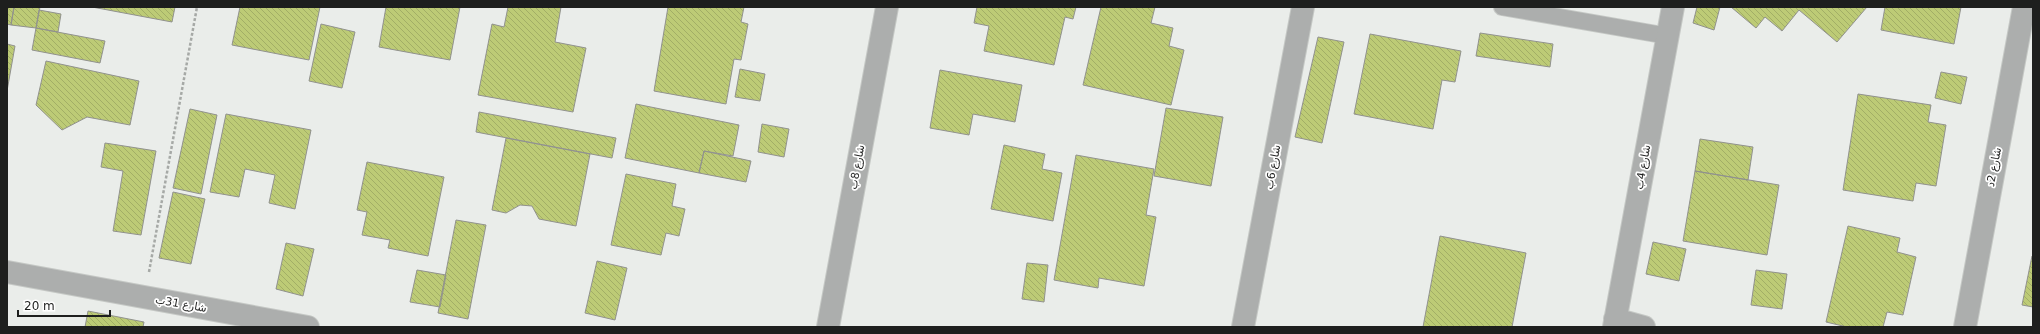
<svg xmlns="http://www.w3.org/2000/svg" width="2040" height="334" font-family="'DejaVu Sans','Noto Sans Arabic',sans-serif">
<style>
.building{fill:url(#building-back-hatch);stroke:#91928e}
.lines{fill:none;stroke-linecap:round;stroke-linejoin:round}
.lane-casing{stroke:#c5c8c5;stroke-width:18}
.street-casing{stroke:#c5c8c5;stroke-width:24}
.path{stroke:#a6a9a6;stroke-width:2.5;stroke-dasharray:3 2;stroke-linecap:butt}
.lane{stroke:#acaead;stroke-width:16}
.street{stroke:#acaead;stroke-width:22}
.labels{text-anchor:middle;dominant-baseline:central;stroke-width:3.5;stroke-linejoin:round;paint-order:stroke}
.street-label{font-size:11px;fill:#1e1f1e;stroke:#fff}
</style>
<defs>
<pattern id="building-back-hatch" width="6" height="6" patternUnits="userSpaceOnUse"><rect width="6" height="6" fill="#bdcb76"/><path d="M-1 5l2 2M0 0l6 6M5-1l2 2" fill="none" stroke="#a2ae66"/></pattern>
</defs>
<rect width="100%" height="100%" fill="#eaedea"/>
<!-- building -->
<path class="building" d="M7,7H14L11,25L7,24Z
M14,7H40L36,28L11,25Z
M92,7H175L172,22Z
M240,7H320L309,60L232,45Z
M386,7H460L450,60L379,47Z
M508,7H561L555,42L586,48L573,112L478,95L492,24L504,27Z
M668,7H744L741,22L748,24L741,60L734,59L726,104L654,91Z
M977,7H1076L1073,19L1065,17L1054,65L984,51L989,26L974,23Z
M1101,7H1155L1151,23L1173,28L1169,46L1184,50L1171,105L1083,85Z
M1697,7H1720L1714,30L1693,23Z
M1731,7H1867L1837,42L1799,10L1782,31L1765,17L1756,28Z
M1885,7H1961L1954,44L1881,30Z
M39,10L61,14L58,32L36,28Z
M321,24L355,32L342,88L309,81Z
M36,28L105,41L100,63L32,50Z
M1480,33L1553,44L1550,67L1476,56Z
M1370,34L1461,51L1455,82L1442,80L1433,129L1354,114Z
M1318,37L1344,42L1322,143L1295,137Z
M7,44L15,46L7,91Z
M46,61L139,81L130,125L87,117L62,130L36,105Z
M740,69L765,74L760,101L735,97Z
M940,70L1022,85L1015,122L973,114L969,135L930,128Z
M1941,72L1967,77L1961,104L1935,98Z
M1858,94L1931,105L1928,122L1946,125L1936,186L1916,183L1913,201L1843,190Z
M636,104L739,125L733,156L704,151L699,173L625,158Z
M1166,108L1223,117L1211,186L1154,176Z
M190,109L217,115L201,194L173,188Z
M479,112L616,138L612,158L476,132Z
M226,114L311,130L295,209L269,203L275,175L245,169L239,197L210,192Z
M762,124L789,129L784,157L758,152Z
M506,138L590,154L576,226L539,219L532,206L520,205L506,213L492,210Z
M1700,139L1753,147L1748,180L1695,171Z
M105,143L156,151L141,235L113,231L123,171L101,167Z
M1004,145L1045,154L1042,169L1062,173L1053,221L991,209Z
M704,151L751,161L746,182L699,173Z
M1076,155L1154,169L1146,215L1156,217L1144,286L1099,278L1098,288L1054,280Z
M367,162L444,177L428,256L388,248L390,240L362,235L367,212L357,210Z
M1695,171L1779,185L1767,255L1683,241Z
M626,174L676,184L672,206L685,209L679,236L666,233L661,255L611,245Z
M173,192L205,199L191,264L159,258Z
M456,220L486,225L468,319L438,313Z
M1848,226L1900,238L1897,252L1916,257L1903,315L1887,312L1883,327H1847L1826,322Z
M1440,236L1526,253L1512,327H1423Z
M1653,242L1686,249L1679,281L1646,274Z
M286,243L314,249L303,296L276,289Z
M2032,256H2033V307L2022,305Z
M597,261L627,268L615,320L585,313Z
M1027,263L1048,265L1044,302L1022,299Z
M417,270L446,275L440,307L410,302Z
M1756,270L1787,274L1782,309L1751,305Z
M88,311L144,322L143,327H85Z"/>
<g class="lines">
<defs>
<path id="lane" d="M1502,7L1668,36"/>
<path id="street" d="M7,272L308,327
M1615,319L1644,327
M828,327L887,7
M1243,327L1303,7
M1614,327L1673,7
M1965,327L2024,7"/>
</defs>
<!-- lane casing -->
<use href="#lane" class="lane-casing"/>
<!-- street casing -->
<use href="#street" class="street-casing"/>
<!-- path -->
<path class="path" d="M149,272L197,7"/>
<!-- lane -->
<use href="#lane" class="lane"/>
<!-- street -->
<use href="#street" class="street"/>
</g>
<g class="labels">
<!-- street labels -->
<g class="street-label">
<text transform="translate(857 167) rotate(-80)">شارع 8ب</text>
<text transform="translate(1273 167) rotate(-80)">شارع 6ب</text>
<text transform="translate(1643 167) rotate(-80)">شارع 4ب</text>
<text transform="translate(1994 167) rotate(-79)">شارع 2د</text>
<text transform="translate(181 304) rotate(10)">شارع 31ب</text>
</g>
</g>
<!-- border -->
<rect width="2040" height="334" fill="none" stroke="#1e1f1e" stroke-width="16"/>
<!-- scale -->
<path d="M18 310v6h92v-6" fill="none" stroke="#1e1f1e" stroke-width="2"/>
<text x="24" y="310" font-size="12" fill="#1e1f1e" stroke="#ffffff" stroke-width="3" paint-order="stroke">20 m</text>
</svg>
